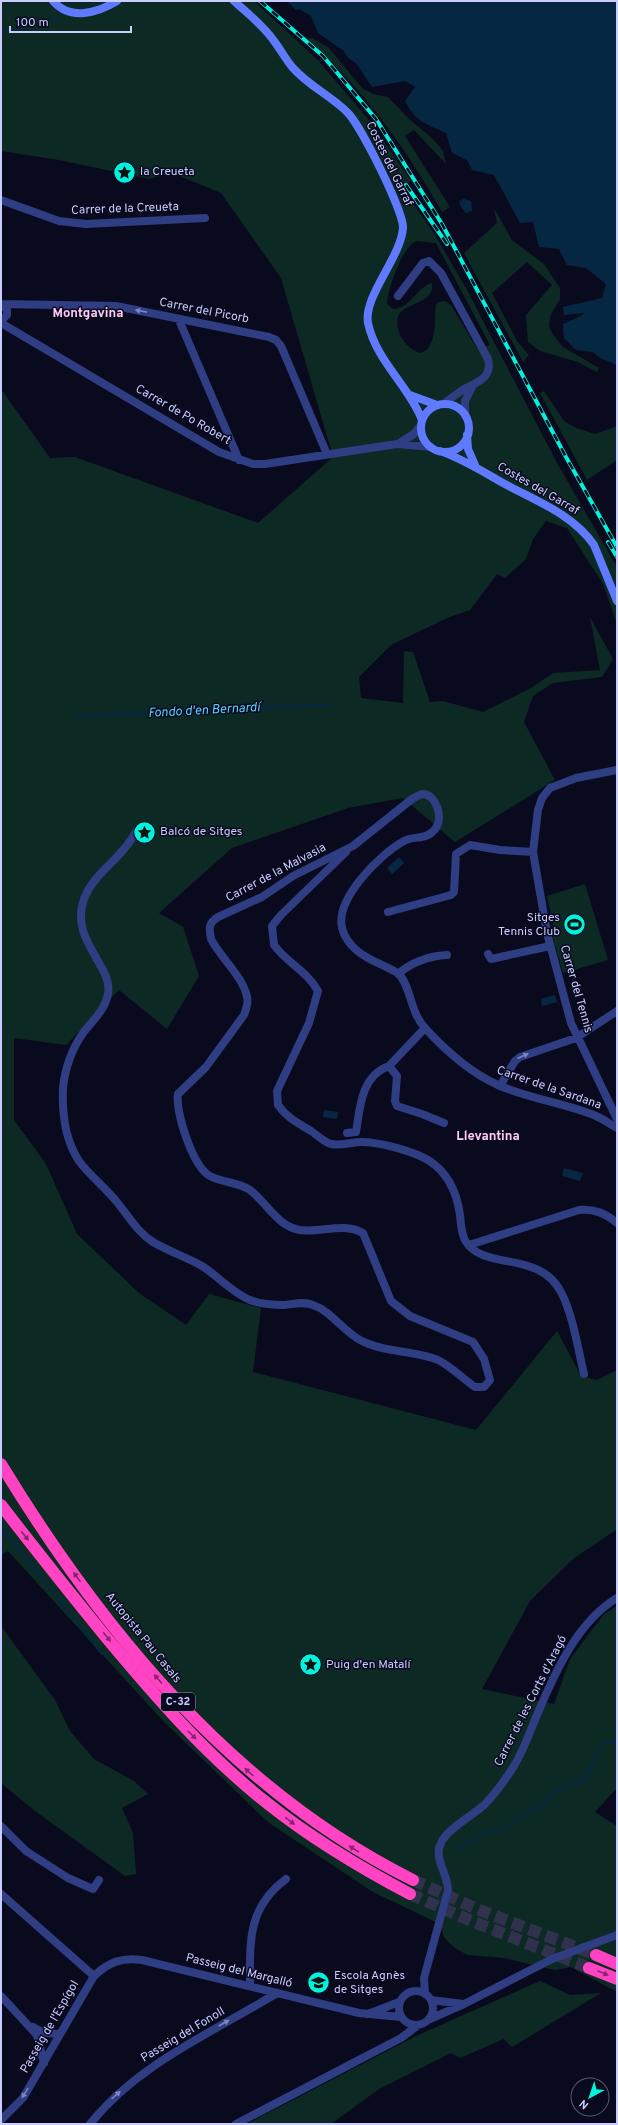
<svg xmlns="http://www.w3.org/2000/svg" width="618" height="2125" font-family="Overpass,sans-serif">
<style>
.green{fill:#0c2a23;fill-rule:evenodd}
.water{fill:#062742}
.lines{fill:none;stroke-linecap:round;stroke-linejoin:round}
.stream{stroke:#062742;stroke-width:2.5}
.highway-tunnel{stroke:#30314c;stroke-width:12;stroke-dasharray:12 6;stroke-linecap:butt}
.street{stroke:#2f3d83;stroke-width:8}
.secondary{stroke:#5f7aff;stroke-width:8}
.highway{stroke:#ff43c2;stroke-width:12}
.rail-casing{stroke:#00f3dc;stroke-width:4}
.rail{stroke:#0a0a1f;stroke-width:2.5;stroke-dasharray:8;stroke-linecap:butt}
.oneway{fill:#7c84c1}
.oneway2{fill:#842670}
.labels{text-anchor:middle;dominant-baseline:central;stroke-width:3;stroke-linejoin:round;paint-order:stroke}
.shield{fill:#0a0a1f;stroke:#8f92bc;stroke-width:1}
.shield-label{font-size:11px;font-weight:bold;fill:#c8ccff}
.street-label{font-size:12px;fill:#c8ccff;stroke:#0a0a1f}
.poi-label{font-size:12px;fill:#c8ccff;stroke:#0a0a1f;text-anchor:start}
.neighbourhood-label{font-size:13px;font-weight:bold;fill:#ffcaf6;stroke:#0a0a1f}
.water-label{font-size:13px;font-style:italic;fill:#56d2ff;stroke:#0a0a1f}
</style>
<rect width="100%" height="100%" fill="#0a0a1f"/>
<!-- green -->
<path class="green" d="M1,1H254L318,60L373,125L411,181L402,187L435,235L467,290L557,463L617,567V624L603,584L567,528L546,521L533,539L526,559L505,578L497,574L470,610L447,618L391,645L359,677L361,698L403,703L404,651L413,652L430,702L443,701L483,712L531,688L553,673L600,670L590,617L613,659L602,677L553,683L533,696L524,722L555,780L455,842L403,798L348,808L232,848L159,913L183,927L199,976L167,1029L119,990L66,1045L14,1038V1120L46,1164L77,1234L139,1293L186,1325L209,1294L261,1308L253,1372L476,1430L557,1331L581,1376L597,1380L617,1370V1529L573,1559L530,1601L482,1689L554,1704L570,1659L604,1614L617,1606V1788L595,1812L617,1826V1992L571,1967L555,1970L504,1958L468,1955L458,1950L449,1943L444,1937L440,1924L373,1892L269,1823L164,1722L8,1551L1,1555V389L50,458L75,457L258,523L333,457L281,278L221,193L172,173L149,179L59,160L1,151ZM417,241L436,243L490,345L478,350L451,305L445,301L439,302L436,304C434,318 438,351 419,353C404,347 393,329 399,314C409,302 435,303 432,283C416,287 411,309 393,309L387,304C387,291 403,244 417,241Z
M312,38L329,48L362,88L373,94L388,97L408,118L433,139L443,151L446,164L414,130L405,136L450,207L442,212C404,145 364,90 307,39Z
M494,208L512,240L544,264L560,288V299L551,314L549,326L553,335L563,347L599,368L597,372L578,362L540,351L528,342L526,315L552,285L527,262L492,293L517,341L529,355L523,362L464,253L497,223Z
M544,391L564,421L576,428L595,434L617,426V460L587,480L540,393Z
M585,884L608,960L563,973L552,935L555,934L547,896Z
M1,1626L55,1700L70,1731L94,1759L134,1781L148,1794L122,1808L133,1833L136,1874L125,1876L35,1811L1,1783Z
M540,1981L570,1995L601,1993L512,2047L504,2039L460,2058L451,2053L379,2089L331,2124H247L416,2036Z"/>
<!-- water -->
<path class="water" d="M287,1H617V365L600,358L593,352L576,350L564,338L563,324L581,316L584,313L564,315L563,307L602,298L606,284L586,268L567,265L559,249L539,247L533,222L520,223L494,175L472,170L467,160L452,153L446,133C426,124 415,121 405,101L415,87L405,81L372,87L356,63L348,58L344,51L318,33L311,16L299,9L296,10Z
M464,199L471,201L472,211L466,213L461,207L459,201Z
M399,857L404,863L392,874L387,868Z
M555,995L557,1002L542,1006L541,999Z
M324,1110L338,1112L337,1119L323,1117Z
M564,1168L583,1173L580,1181L562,1176Z"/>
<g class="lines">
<!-- stream -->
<path class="stream" d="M70,6L72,1
M1,33L56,18L59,16
M77,716L331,705
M1,1527L102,1654
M456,1851L486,1831L503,1829L540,1806L557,1791L585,1778L603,1744L617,1740"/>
<!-- highway-tunnel -->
<path class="highway-tunnel" d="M413,1880L477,1909L596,1955
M410,1894L474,1922L589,1968"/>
<!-- street -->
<path class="street" d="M1,200L59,221L86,224L205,218
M398,296L423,263L429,261L441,273L488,359C492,377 480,381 466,388C458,392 451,399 443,404
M1,304L116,306L269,337L276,340L281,346L327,454
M1,304L7,310V315L1,321
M179,320L239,460
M1,323L219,452L253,464H265L397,444L431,447
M465,416V401L473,385
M398,444L414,434L421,425
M617,770L576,778L550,788L542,798L538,810L533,852L547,933L571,1023L617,1119
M135,833C122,859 94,872 84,899C69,940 114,967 108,994C105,1010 93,1020 83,1033C72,1049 65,1068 63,1088C62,1112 65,1140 79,1161C89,1175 105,1187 116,1201C128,1215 137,1232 153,1242C168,1251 186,1257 202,1266C218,1276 232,1293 250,1300C260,1304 273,1305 284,1305C294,1304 303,1301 313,1305C331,1311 343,1331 360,1340C384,1353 413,1350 438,1360C452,1367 463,1379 475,1387H484L490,1380L484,1359L473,1342L410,1316L391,1301L363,1233C343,1222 321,1233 300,1230C277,1226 267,1203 250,1190C239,1182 223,1183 210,1176C193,1167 175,1112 178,1094L206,1067L244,1015C246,1009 249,1003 247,997C244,978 220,957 211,939C209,929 208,923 218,917L262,897L293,876L353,846L412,799C416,797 420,794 423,794C437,795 443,818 436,828C427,841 415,835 404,841C380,854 335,899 342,928C347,947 364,957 380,964C386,967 394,970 399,974C411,987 410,1012 425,1028C446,1051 469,1072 498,1085C529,1099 565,1103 596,1116C603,1119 610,1124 617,1128
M346,852L281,915L272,926L274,945C287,963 307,971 318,991L309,1023L277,1091L278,1105C287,1118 298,1123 311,1131C317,1135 324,1142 331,1144C341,1146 352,1142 361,1142C379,1142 413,1151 428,1160C449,1173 457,1193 460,1215C461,1224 461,1234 466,1242C485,1271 539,1250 561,1292C573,1315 578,1349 584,1374
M388,912L451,895L454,892L456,854L470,845L500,850L533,852
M488,954L491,959L550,946
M398,974C412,962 429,956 447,955
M389,1066L397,1076L395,1101L397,1106L422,1114L444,1123
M500,1086L515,1061L520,1057L576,1038L617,1011
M347,1133L356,1132C360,1107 361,1076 389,1066L425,1028
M469,1245L579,1210C595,1209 605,1213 617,1223
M1,1826L26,1851L68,1878L93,1889L99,1880
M1,1894L94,1976
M250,1986C250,1942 247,1908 286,1879
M399 2008a17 17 0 1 1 34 0a17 17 0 1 1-34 0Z
M425,1994L424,1978L448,1890C448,1874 433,1858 441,1843C447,1829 472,1816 484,1805C495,1794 505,1780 514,1766C525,1748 531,1728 540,1708C557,1668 579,1621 617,1598
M1,1996L37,2035L44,2063
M431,2000L463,2004
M368,2014L399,2002
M430,2019L464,2004L552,1959L617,1935
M33,2027L44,2033L60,2034
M1,2120L23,2098L94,1976C109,1962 122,1957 142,1960L359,2013L401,2017
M90,2124C139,2063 212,2033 277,1993
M236,2124L401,2038L417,2026"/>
<!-- secondary -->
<path class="secondary" d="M53,1C70,21 97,13 117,1
M234,1C248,14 263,25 274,41C281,50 286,60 293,68C309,86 331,96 347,112C360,124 404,212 403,228C401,257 363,297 368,323C376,361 409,386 422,420
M410,395L437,405
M421 428a24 24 0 1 1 48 0a24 24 0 1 1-48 0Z
M467,435L468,449L475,465
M440,451C463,459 482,471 503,483C534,500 573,514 594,545L617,601"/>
<!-- highway -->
<path class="highway" d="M1,1464C103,1632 234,1791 413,1880
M1,1505C35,1549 70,1593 105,1636C154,1695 206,1755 267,1803C312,1839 359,1867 410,1894
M596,1955L617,1964
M589,1968L617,1979"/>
<defs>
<path id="rail" d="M260,1L323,56L376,119L442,224L566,457L617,547
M406,185L447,244
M608,542L617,557"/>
</defs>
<!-- rail casing -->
<use href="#rail" class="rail-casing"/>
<!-- rail -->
<use href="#rail" class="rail"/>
</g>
<!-- one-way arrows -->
<defs><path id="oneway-solid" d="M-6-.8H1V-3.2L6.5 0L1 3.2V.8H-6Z"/></defs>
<g class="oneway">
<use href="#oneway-solid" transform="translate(141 311) rotate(-169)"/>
<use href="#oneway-solid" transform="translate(523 1056) rotate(-24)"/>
<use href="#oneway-solid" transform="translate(224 2023) rotate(-30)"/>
<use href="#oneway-solid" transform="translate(25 2093) rotate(122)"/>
<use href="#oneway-solid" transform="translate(116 2095) rotate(-42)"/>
</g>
<g class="oneway2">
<use href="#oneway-solid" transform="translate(25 1536) rotate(52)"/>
<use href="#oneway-solid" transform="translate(77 1577) rotate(-126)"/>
<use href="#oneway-solid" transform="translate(107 1637) rotate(51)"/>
<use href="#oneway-solid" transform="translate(158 1679) rotate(-131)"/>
<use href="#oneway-solid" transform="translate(192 1735) rotate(45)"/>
<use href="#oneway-solid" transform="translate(249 1772) rotate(-139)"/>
<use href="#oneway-solid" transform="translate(290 1821) rotate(37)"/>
<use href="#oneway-solid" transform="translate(354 1849) rotate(-148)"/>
<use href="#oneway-solid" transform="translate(603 1973) rotate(22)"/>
</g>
<!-- icons -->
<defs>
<symbol id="sight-disc" viewBox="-11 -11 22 22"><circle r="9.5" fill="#00f3dc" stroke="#0a0a1f"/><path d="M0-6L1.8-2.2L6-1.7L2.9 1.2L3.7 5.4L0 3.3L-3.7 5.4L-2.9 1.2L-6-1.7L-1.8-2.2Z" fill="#111"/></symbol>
<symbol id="stadium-disc" viewBox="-11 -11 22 22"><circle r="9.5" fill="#00f3dc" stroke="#0a0a1f"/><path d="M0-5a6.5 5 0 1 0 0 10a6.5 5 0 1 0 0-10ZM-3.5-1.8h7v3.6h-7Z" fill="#111"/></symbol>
<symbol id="school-disc" viewBox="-11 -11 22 22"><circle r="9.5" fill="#00f3dc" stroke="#0a0a1f"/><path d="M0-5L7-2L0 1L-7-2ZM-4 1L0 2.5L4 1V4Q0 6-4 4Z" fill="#111"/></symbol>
</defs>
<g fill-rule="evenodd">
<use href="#sight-disc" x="112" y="160" width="25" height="25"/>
<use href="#sight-disc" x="132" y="820" width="25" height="25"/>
<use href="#stadium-disc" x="562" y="912" width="25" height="25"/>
<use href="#sight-disc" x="298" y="1652" width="25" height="25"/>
<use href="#school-disc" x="306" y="1970" width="25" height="25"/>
</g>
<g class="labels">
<!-- shield labels -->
<rect class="shield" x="161" y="1693" width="34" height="18" rx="3"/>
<g class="shield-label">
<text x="178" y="1702">C-32</text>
</g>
<!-- street labels -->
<g class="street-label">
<text transform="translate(389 164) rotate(64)">Costes del Garraf</text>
<text transform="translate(125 209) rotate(-2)">Carrer de la Creueta</text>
<text transform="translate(204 311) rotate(11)">Carrer del Picorb</text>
<text transform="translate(183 415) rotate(30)">Carrer de Po Robert</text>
<text transform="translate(538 489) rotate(30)">Costes del Garraf</text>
<text transform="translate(276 873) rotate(-28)">Carrer de la Malvasia</text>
<text transform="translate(576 989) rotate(74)">Carrer del Tennis</text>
<text transform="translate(549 1088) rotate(19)">Carrer de la Sardana</text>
<text transform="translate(143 1638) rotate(51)">Autopista Pau Casals</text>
<text transform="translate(531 1701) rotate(-63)">Carrer de les Corts d'Aragó</text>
<text transform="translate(239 1971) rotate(14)">Passeig del Margalló</text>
<text transform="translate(50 2027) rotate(-60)">Passeig de l'Espígol</text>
<text transform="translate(183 2035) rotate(-31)">Passeig del Fonoll</text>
</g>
<!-- poi labels -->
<g class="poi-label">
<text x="140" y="172">la Creueta</text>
<text x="160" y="832">Balcó de Sitges</text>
<text x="560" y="918" text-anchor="end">Sitges<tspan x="560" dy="14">Tennis Club</tspan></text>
<text x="326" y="1665">Puig d'en Matalí</text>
<text x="334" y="1976">Escola Agnès<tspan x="334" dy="14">de Sitges</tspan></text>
</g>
<!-- neighbourhood labels -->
<g class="neighbourhood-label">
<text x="88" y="314">Montgavina</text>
<text x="488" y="1137">Llevantina</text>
</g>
<!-- water labels -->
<g class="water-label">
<text transform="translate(204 711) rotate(-3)">Fondo d'en Bernardí</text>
</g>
</g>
<!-- border -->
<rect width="618" height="2125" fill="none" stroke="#c8ccff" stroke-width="4"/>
<!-- north arrow -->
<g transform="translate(590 2097) rotate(220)"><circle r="19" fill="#0a0a1f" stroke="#565879"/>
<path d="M0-3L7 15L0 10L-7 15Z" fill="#00f3dc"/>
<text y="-6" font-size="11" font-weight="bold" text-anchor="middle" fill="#c8ccff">N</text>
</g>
<!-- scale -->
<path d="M10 26v6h121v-6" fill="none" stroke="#c8ccff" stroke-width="2"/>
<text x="16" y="26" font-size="12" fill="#c8ccff" stroke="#0a0a1f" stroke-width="3" paint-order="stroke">100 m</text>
</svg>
